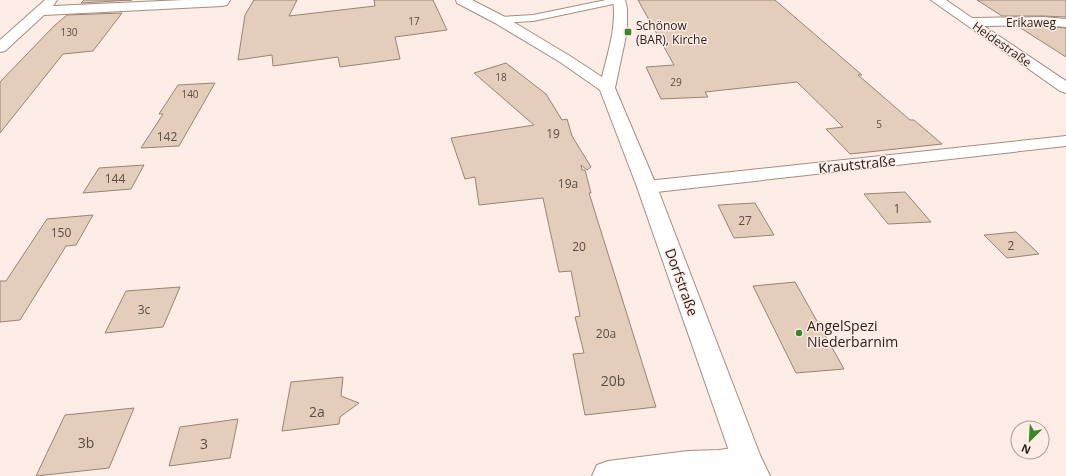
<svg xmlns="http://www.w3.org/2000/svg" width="1066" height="476" font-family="'Open Sans',sans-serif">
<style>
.building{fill:#e4cdbb;stroke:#998473}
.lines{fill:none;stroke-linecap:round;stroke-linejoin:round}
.lane-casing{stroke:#a68c81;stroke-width:2}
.street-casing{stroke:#a68c81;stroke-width:2}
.secondary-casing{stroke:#a68c81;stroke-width:2}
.lane{fill:#fff;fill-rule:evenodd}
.street{fill:#fff;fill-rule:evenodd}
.secondary{fill:#fff;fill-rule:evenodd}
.poi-dot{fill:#3d852a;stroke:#feede6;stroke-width:1.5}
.labels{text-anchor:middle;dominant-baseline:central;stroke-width:3;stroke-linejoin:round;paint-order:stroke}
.far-number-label{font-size:10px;fill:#5a4d45}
.far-street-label{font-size:12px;fill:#2c221e;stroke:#feede6}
.far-poi-label{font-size:12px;fill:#2c221e;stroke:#feede6;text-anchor:start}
.number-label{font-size:12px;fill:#5a4d45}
.street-label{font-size:14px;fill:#2c221e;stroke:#feede6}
.poi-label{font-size:14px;fill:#2c221e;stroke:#feede6;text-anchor:start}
.near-number-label{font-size:14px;fill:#5a4d45}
</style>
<rect width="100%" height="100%" fill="#feede6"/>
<!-- building -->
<path class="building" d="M84,0H132L81,3Z
M254,0H297L289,16L375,6L374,0H433L447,30L395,37L400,59L340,67L338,57L273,66L272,55L238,60L245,15Z
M638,0H775L862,75H858L910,120H914L942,144L850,154L826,129L843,127L797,82L705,92L708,97L661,99L646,67L674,65Z
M977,0H1066V17L1043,16H1002Z
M122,13L93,51L63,54L0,133V82L54,26L67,15Z
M1043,26L1066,28V57L1019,27Z
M506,63L546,94L562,120L567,119L572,136L591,167L587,170L581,165L582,170H585L591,193H589L656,407L585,415L573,354L584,353L575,317L580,316L571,271L559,272L543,198L479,205L475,177L465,179L451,138L534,125L474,73Z
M215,83L179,146L141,148L163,114H159L178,85Z
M144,165L131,189L83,193L99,168Z
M905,192L931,222L888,224L864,194Z
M755,203L774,235L734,238L718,205Z
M93,215L76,245L66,246L20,320L0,322V281H6L47,219Z
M1016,232L1039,254L1007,258L984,235Z
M795,282L844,369L796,373L753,286Z
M180,287L163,327L105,333L126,291Z
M343,377L341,396L359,403L340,417L339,424L282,431L291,382Z
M134,408L109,468L36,476L65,415Z
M238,419L230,458L169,466L180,427Z"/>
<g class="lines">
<defs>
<path id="lane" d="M606,0H622L618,3L533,21L500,23L495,20L500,17L533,15Z"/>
<path id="street" d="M45,0H57L53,6L184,0H230L227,5L222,6L44,15L5,51L0,52V40Z
M931,0H946L972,18L1043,17L1066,19V27L1043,25L984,26L1066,81V93L1060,91Z
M1066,136V146L647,193L640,191L637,187L640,183L647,181Z
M747,446L758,451L762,461L758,471L747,476H592L597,465L608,461L688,451L719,450Z"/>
<path id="secondary" d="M456,0H472L505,17L570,56L602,77C608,52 617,26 613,0H625L627,8V31L615,88L657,187L760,455L770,476H738L736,471L637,187L600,90L560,62L495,23L457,3Z"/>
</defs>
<!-- lane casing -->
<use href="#lane" class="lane-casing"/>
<!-- street casing -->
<use href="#street" class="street-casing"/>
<!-- secondary casing -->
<use href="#secondary" class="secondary-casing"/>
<!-- lane -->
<use href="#lane" class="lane"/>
<!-- street -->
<use href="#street" class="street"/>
<!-- secondary -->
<use href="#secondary" class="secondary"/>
</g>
<!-- markers -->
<g class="poi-dot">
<rect x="624" y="28" width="8" height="8" rx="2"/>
<circle cx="799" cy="333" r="4"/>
</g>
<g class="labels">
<!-- far-number labels -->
<g class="far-number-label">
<text x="414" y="21">17</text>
<text x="69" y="32">130</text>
<text x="501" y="77">18</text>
<text x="676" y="82">29</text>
<text x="190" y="94">140</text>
<text x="879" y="124">5</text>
</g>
<!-- far-street labels -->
<g class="far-street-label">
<text x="1031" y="22">Erikaweg</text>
<text transform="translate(1002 44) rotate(35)">Heidestraße</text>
</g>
<!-- far-poi labels -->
<g class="far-poi-label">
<text x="636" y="25">Schönow<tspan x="636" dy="14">(BAR), Kirche</tspan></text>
</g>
<!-- number labels -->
<g class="number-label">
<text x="553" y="133">19</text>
<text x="167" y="136">142</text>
<text x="115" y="178">144</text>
<text x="568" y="183">19a</text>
<text x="897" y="208">1</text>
<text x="745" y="220">27</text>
<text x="61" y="232">150</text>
<text x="1011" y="245">2</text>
<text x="579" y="246">20</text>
<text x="144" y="309">3c</text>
<text x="606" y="333">20a</text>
</g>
<!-- street labels -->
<g class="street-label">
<text transform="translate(857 164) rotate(-6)">Krautstraße</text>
<text transform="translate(682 282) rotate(70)">Dorfstraße</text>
</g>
<!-- poi labels -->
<g class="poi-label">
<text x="807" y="325">AngelSpezi<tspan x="807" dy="16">Niederbarnim</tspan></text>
</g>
<!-- near-number labels -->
<g class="near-number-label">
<text x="613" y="380">20b</text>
<text x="317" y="411">2a</text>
<text x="86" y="442">3b</text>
<text x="204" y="443">3</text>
</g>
</g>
<!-- north arrow -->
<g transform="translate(1030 440) rotate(204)"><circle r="19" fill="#feede6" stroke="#aa9c96"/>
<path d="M0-3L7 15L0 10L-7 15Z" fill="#3d852a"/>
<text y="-6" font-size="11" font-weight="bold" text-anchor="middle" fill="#2c221e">N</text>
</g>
</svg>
